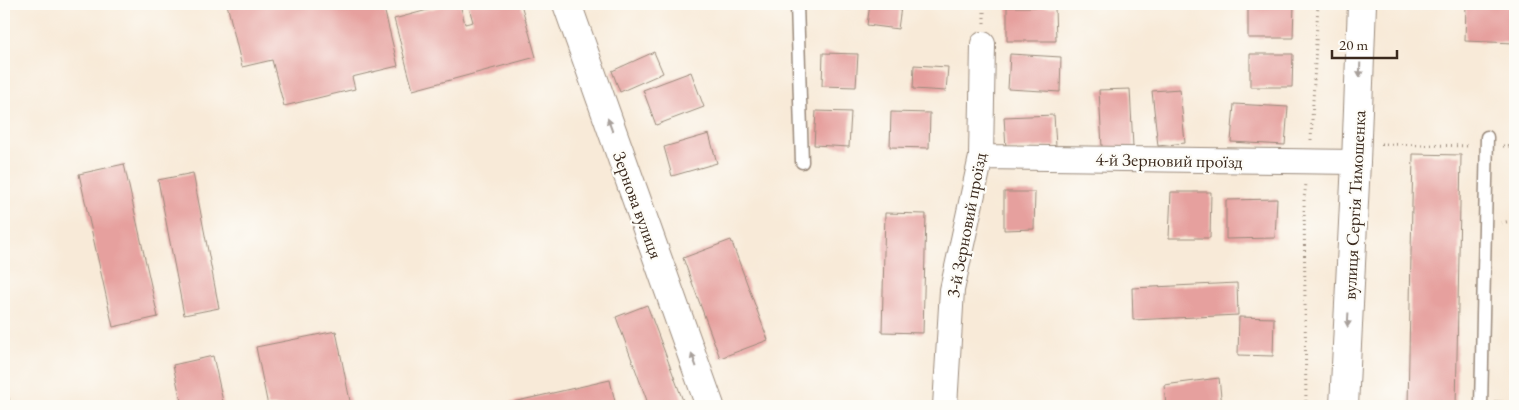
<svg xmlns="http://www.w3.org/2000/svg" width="1519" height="410" font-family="'EB Garamond',serif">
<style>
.building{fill:#e6a09e}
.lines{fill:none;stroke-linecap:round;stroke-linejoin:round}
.service-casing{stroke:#9a8a7b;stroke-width:15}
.minor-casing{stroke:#9a8a7b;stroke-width:26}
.tertiary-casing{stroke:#9a8a7b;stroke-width:30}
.path{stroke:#9a8a7b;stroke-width:3;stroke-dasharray:1 4;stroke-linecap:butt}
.service{stroke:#fff;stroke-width:12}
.minor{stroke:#fff;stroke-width:24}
.tertiary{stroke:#fff;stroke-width:28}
.oneway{fill:#a79f9a}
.labels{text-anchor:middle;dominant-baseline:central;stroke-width:4.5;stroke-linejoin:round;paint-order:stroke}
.street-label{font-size:18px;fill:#3b2a1e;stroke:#fdfcf7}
</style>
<rect width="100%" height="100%" fill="#fdfcf7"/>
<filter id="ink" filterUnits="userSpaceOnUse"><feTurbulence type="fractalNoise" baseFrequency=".02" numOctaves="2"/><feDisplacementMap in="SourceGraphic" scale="10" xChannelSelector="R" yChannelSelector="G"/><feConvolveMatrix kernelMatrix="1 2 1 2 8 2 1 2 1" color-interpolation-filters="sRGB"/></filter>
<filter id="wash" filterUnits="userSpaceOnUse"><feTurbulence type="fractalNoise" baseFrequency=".0096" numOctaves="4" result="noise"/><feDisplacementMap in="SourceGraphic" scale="20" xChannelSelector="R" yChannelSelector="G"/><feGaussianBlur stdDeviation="1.12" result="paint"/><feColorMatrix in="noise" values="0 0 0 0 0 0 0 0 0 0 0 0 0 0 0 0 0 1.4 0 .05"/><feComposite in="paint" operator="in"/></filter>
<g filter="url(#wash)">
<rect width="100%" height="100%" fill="#f8ead8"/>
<g id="blocks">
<!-- building -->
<path class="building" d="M227,4H383L398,66L352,77L355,89L284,106L272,60L242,67Z
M450,4H460L465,24L473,22L468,4H521L536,57L413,90L394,19Z
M815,4H851V9L815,5Z
M870,4L901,7L898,29L867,25Z
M1248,4H1294L1293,38H1248Z
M1466,4H1515V43L1465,41Z
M1007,7H1055L1056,41H1007Z
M654,52L663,73L620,92L612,71Z
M823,53L858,54L856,87L822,86Z
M1010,54L1061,57L1060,92L1008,89Z
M1250,54H1293L1292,87H1250Z
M914,65L948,67L946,91L913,89Z
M691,72L704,107L656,125L643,90Z
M1130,89L1133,147L1102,148L1099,90Z
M1180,89L1185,143L1158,146L1152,91Z
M1234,104L1288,107L1285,145L1231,142Z
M816,111L851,112L849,147L814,145Z
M891,112L930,113L929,148L890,147Z
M1054,115L1056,146L1006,149L1004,117Z
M709,134L717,163L672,176L664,147Z
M1413,154L1461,155L1456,406H1408Z
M124,164L158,317L113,327L79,174Z
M193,173L219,308L184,315L158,180Z
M1004,192H1035L1034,229L1004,230Z
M1171,192H1211L1210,238H1169Z
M1277,199L1275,238L1226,239V200Z
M885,213L926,214L923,333L882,332Z
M731,240L768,340L720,358L683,258Z
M1237,283L1238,315L1133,320L1132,288Z
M647,305L685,406H649L616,317Z
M1239,317L1274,318L1273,356L1238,355Z
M336,331L351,406H268L256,347Z
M213,356L224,406H182L173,365Z
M4,374H5L10,406H4Z
M1219,378L1222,406H1166L1164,385Z
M610,380L616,406H500V405Z
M1495,401L1515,402V406H1494Z"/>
</g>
</g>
<g filter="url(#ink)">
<use href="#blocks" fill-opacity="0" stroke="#9a8a7b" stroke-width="1"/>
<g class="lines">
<defs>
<path id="service" d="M797,4L802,162
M1481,406L1487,137"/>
<path id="minor" d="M981,157L1356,162
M945,406L952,290L981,157L983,44"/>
<path id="tertiary" d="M567,4L710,406
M1344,406L1356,162L1362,4"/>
</defs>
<!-- service casing -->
<use href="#service" class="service-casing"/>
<!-- minor casing -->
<use href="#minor" class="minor-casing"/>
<!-- tertiary casing -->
<use href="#tertiary" class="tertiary-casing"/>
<!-- path -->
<path class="path" d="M984,23V4
M1311,140L1318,4
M1381,144L1470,146
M1503,146H1515
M1501,223L1515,220
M1306,406L1304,198L1306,184"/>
<!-- service -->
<use href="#service" class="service"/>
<!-- minor -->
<use href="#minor" class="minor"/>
<!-- tertiary -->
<use href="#tertiary" class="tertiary"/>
</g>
<!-- one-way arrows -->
<defs><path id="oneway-solid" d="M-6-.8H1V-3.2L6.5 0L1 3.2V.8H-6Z" transform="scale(1.25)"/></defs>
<g class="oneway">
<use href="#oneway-solid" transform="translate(1360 70) rotate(92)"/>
<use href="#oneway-solid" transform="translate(610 125) rotate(-110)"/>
<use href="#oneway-solid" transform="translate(1348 320) rotate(93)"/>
<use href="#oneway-solid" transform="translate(694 360) rotate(-110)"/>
</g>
</g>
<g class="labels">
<!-- street labels -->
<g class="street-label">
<text transform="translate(1169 160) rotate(1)">4-й Зерновий проїзд</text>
<text transform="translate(638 205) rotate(70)">Зернова вулиця</text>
<text transform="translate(1354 205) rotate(-87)">вулиця Сергія Тимошенка</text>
<text transform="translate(966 225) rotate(-79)">3-й Зерновий проїзд</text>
</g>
</g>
<!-- margin -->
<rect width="1519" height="410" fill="none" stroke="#fdfcf7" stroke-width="20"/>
<!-- scale -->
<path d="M1332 50v8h65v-8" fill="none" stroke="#3b2a1e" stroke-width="2.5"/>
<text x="1339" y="50" font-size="15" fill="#3b2a1e" stroke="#fdfcf7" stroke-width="4" paint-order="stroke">20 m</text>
</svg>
